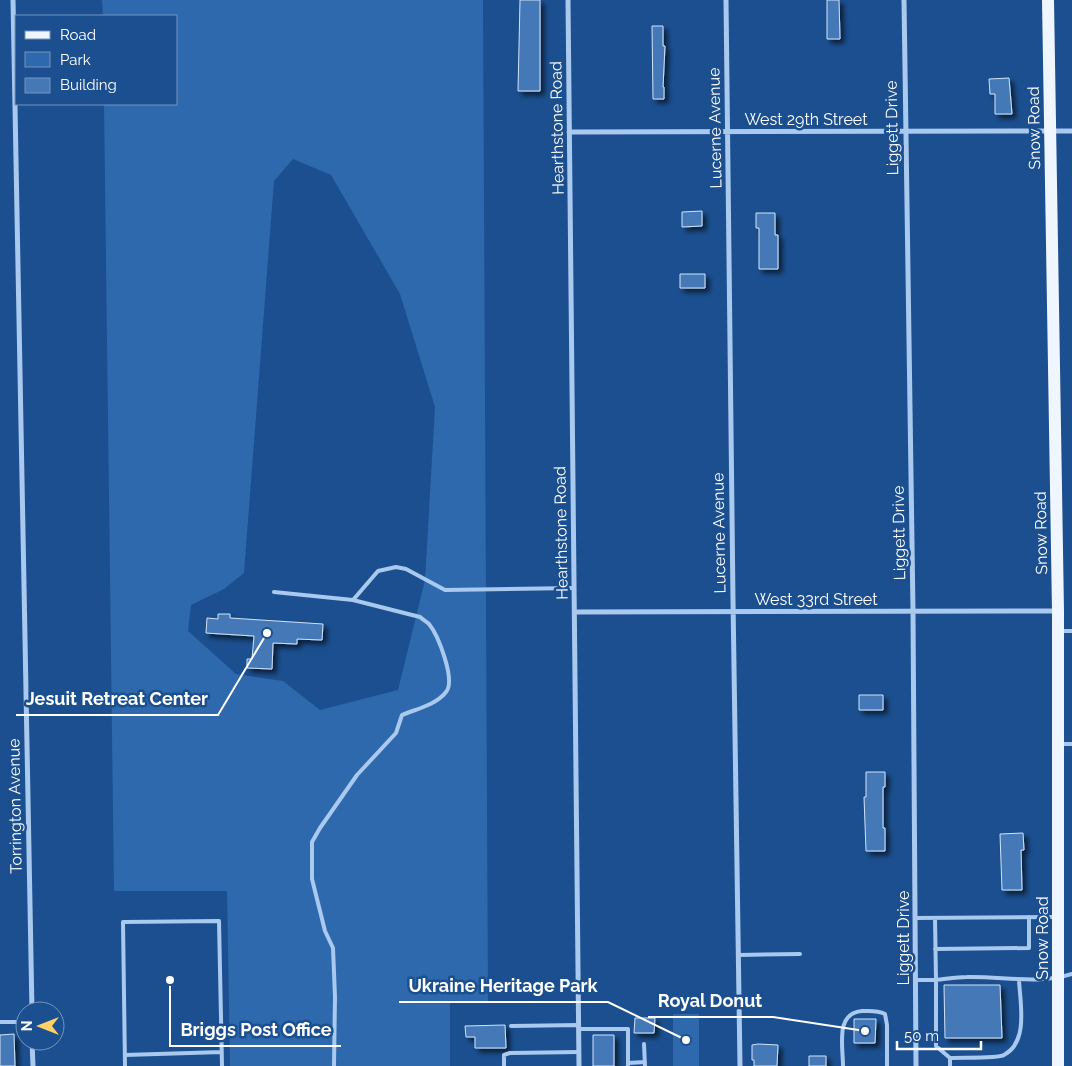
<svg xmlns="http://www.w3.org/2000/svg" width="1072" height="1066" font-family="Raleway,sans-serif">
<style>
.green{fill:#2e69ad;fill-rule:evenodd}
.building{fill:#4478b7;stroke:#cfe3fa;filter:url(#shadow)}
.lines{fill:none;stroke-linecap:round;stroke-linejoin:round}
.lane{stroke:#a9c9ee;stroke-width:4}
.street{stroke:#a9c9ee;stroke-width:5}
.primary{stroke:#f0f6ff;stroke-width:12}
.labels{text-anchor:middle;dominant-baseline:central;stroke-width:5;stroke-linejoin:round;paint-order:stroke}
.street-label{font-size:16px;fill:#fff;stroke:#1b4f8f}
.leader{fill:none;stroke:#fff;stroke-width:2}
.callout-dot{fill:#fff;stroke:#1b4f8f;stroke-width:2}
.callout-label{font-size:18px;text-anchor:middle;font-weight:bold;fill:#fff;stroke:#1b4f8f;stroke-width:5;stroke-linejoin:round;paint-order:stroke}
</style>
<defs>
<filter id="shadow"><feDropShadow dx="4" dy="4" stdDeviation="2.5" flood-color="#0009"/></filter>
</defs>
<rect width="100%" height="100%" fill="#1b4f8f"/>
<!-- green -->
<path class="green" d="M102,0H483L488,1003H450V1066H230L227,891H114L104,104H176V16H103ZM293,159L331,175L400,294L435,407L425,580L398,690L320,710L283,681L236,674L188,631L191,605L224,589L244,573L274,181Z
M673,1014H699V1066H673Z"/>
<!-- building -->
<path class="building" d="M520,0H540V91H518Z
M827,0H839L840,39H827Z
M652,26H663V46H665L663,87H664V99H653Z
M1009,78L1012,114H995V94H990L989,79Z
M702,211V226L682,227V212Z
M756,213H775V235H778V269H759V228H756Z
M680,274H705V288H680Z
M218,614H230V618L323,624L322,640L297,639V644L273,643L272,669L247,668V659H252L254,636L206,633L207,618L218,619Z
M859,695H883V710H859Z
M866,772H885V787H883V828H885V851H866L864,797H866Z
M1023,833L1024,850H1021L1022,890H1002L1000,834Z
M944,985H1000L1002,1038H945Z
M635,1018H655L654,1033H634Z
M854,1019H876L875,1043H854Z
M505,1025L506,1048H475V1037H466L465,1026Z
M14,1034L15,1066H0V1035Z
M593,1035H614V1066H593Z
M758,1044L778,1045L777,1066H754V1060H752V1045Z
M809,1056H826V1066H809Z"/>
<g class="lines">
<!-- lane -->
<path class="lane" d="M274,592L353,600L420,617C422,619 426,621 429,624C438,635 456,680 446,692C436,705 416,709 402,715L396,733L357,775L320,828L312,842V879L325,931L333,948L335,997L334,1066
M353,600L378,571L396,567L406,569L445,590L574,588
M1061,631H1072
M1059,744H1072
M915,918L1056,917
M935,949L1029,948V917
M739,955L800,954
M916,980H936L935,918
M1019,980C1020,1002 1029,1042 1004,1055C997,1059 960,1057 950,1058L936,1046V980C946,979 957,977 967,977C1002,976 1038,985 1072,974
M0,1022H25
M511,1026L579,1025
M579,1029H628V1066
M644,1044L645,1066
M125,1055L222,1052
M950,1058V1066
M628,1063L645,1062
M125,1066L123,922L219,921L222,1066
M504,1066V1055L510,1053L579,1052
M843,1066C843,1046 835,1013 862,1011C871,1011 877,1010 885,1014L887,1025V1066"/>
<!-- street -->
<path class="street" d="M13,0L32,1011
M568,0L579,1066
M726,0L733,600L740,1066
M904,0L913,611L916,1066
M569,132L1072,131
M575,612L1057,611
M32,1041L33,1066"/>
<!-- primary -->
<path class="primary" d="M1048,0L1058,611V1066"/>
</g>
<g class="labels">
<!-- street labels -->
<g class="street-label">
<text x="806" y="119">West 29th Street</text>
<text transform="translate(557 128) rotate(-91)">Hearthstone Road</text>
<text transform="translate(715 128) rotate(-91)">Lucerne Avenue</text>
<text transform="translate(892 128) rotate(-91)">Liggett Drive</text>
<text transform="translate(1034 128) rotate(-91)">Snow Road</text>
<text transform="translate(561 533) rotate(-91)">Hearthstone Road</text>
<text transform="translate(719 533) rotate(-91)">Lucerne Avenue</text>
<text transform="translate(899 533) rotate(-91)">Liggett Drive</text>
<text transform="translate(1041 533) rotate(-91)">Snow Road</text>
<text x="816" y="599">West 33rd Street</text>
<text transform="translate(15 806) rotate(-91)">Torrington Avenue</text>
<text transform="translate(903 938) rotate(-90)">Liggett Drive</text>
<text transform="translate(1042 938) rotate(-90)">Snow Road</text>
</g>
</g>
<!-- callouts -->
<path class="leader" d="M267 633L218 715H16M686 1040L608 1002H399M865 1031L773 1017H648M170 980L170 1046H341"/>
<g class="callout-dot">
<circle cx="267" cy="633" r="5"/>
<circle cx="686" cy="1040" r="5"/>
<circle cx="865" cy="1031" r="5"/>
<circle cx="170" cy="980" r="5"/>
</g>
<g class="callout-label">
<text x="117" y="705">Jesuit Retreat Center</text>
<text x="503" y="992">Ukraine Heritage Park</text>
<text x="710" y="1007">Royal Donut</text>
<text x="256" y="1036">Briggs Post Office</text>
</g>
<!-- legend -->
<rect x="15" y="15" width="162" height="90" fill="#1b4f8f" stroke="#7695bc"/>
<rect x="25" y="31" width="25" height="8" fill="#f0f6ff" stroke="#7695bc"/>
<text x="60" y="40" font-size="15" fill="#ffffff">Road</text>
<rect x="25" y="52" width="25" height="15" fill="#2e69ad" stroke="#7695bc"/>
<text x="60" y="65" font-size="15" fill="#ffffff">Park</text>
<rect x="25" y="78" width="25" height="15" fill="#4478b7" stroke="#7695bc"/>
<text x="60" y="90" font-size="15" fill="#ffffff">Building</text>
<!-- north arrow -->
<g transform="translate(40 1026) rotate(270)"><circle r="24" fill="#1b4f8f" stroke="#7695bc"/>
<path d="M0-4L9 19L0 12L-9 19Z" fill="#ffd166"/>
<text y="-8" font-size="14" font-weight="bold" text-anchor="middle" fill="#ffffff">N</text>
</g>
<!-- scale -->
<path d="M897 1041v8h84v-8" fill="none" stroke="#ffffff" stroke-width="2.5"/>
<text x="904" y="1041" font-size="15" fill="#ffffff" stroke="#1b4f8f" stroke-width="4" paint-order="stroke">50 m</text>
</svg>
